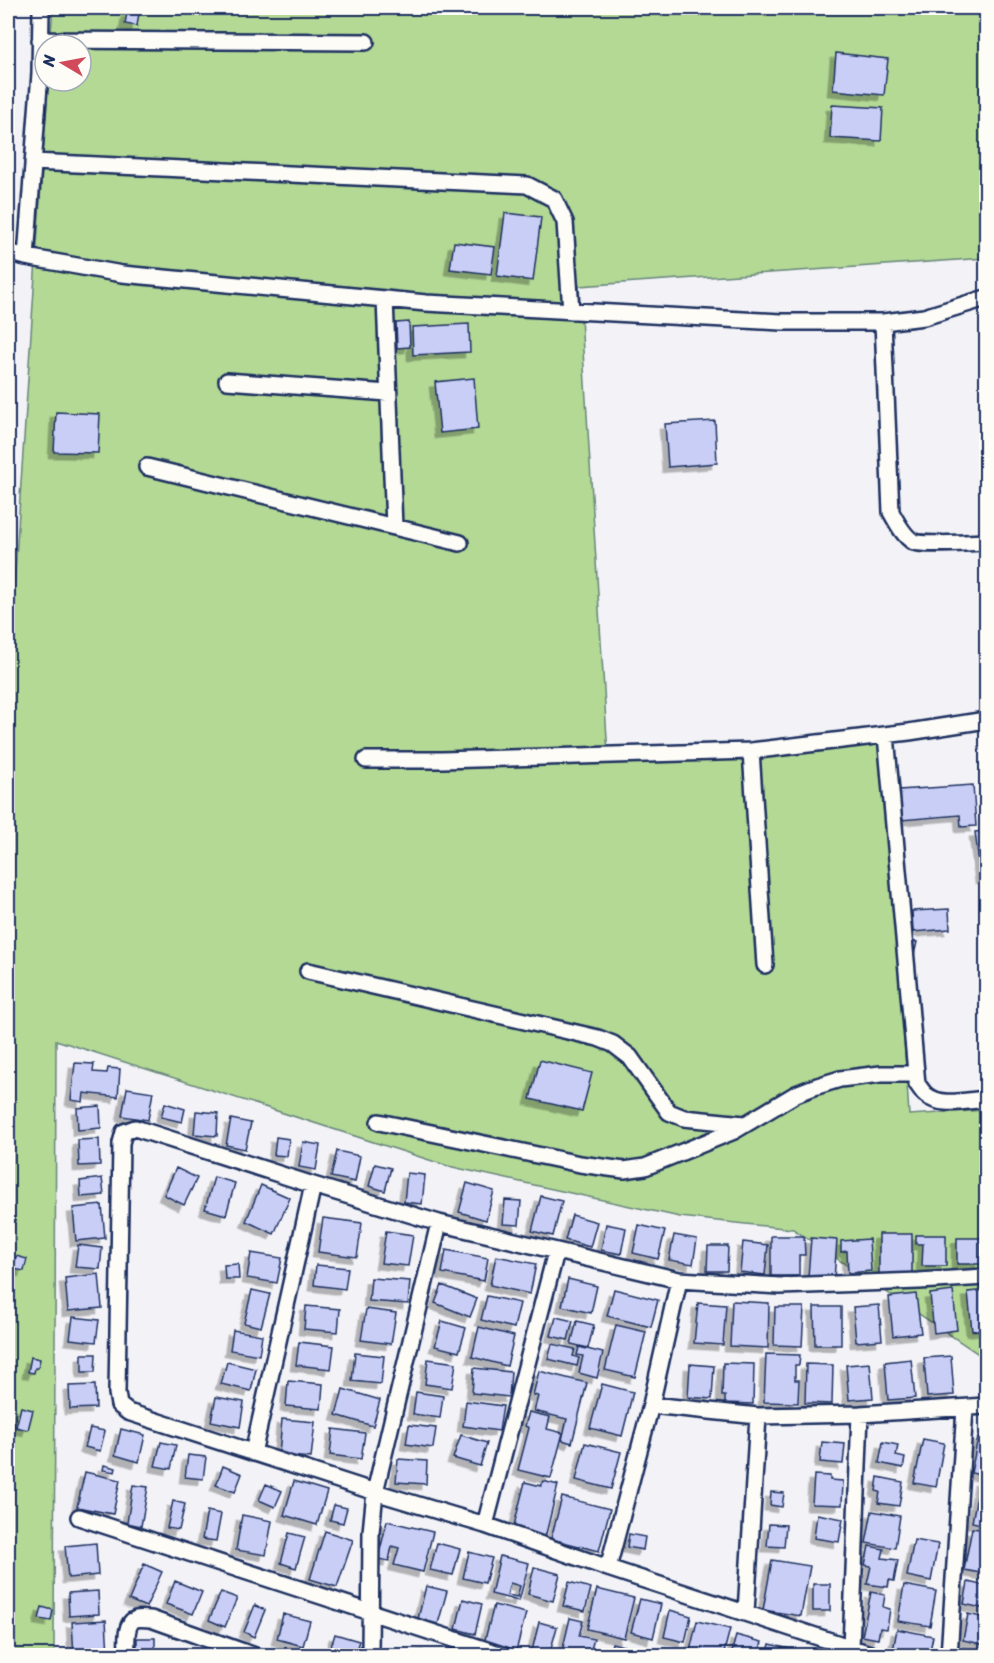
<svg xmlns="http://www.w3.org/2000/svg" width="994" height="1663" font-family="Sriracha,sans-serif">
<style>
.green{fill:#b3d995;stroke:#67847a;stroke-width:1.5}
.building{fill:#c9cef6;stroke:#1b2f5e;stroke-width:1.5;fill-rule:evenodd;filter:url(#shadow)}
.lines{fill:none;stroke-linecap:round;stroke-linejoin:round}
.minor-casing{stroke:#1b2f5e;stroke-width:20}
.minor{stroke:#fdfcf7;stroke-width:15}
</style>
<defs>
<filter id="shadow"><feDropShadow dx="-5.5" dy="5.5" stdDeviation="0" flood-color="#0004"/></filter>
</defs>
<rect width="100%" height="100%" fill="#f3f3f7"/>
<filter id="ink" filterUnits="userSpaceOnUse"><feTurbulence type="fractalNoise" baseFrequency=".0167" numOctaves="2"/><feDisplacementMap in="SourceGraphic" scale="12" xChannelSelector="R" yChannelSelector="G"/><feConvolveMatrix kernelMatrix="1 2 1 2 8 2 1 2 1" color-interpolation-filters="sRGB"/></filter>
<g filter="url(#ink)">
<!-- green -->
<path class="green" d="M53,8H986V258L579,286L608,755L885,737L909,1115L986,1110V1359L793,1229L680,1217L448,1166L56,1040L54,1655L8,1656V676L48,81H81V45H50Z"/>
<!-- building -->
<path class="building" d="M127,12L139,13L137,26L125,24Z
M836,53L888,59L884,95L833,90Z
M832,105L883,108L881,141L830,138Z
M505,213L541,217L533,281L497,276Z
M454,242L495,247L491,274L450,269Z
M409,322L410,347L397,348L396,323Z
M469,324L470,352L413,355L412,327Z
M474,378L478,429L440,433L435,382Z
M56,412L100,414L98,453L54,452Z
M715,421L717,463L668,467L665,424Z
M973,785L976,826L961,827L960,815L901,820L899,790Z
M986,831V877L981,878L975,832Z
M949,909L950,929L913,932L912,911Z
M908,941L917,942L914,955L905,953Z
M540,1060L592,1073L582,1111L530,1099Z
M75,1063L94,1064L93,1072L107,1073L108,1068L120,1069L118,1097L84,1093L83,1102L71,1100Z
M127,1088L153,1092L148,1120L122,1116Z
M165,1103L185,1109L182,1122L161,1117Z
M100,1106L101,1128L78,1130L77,1108Z
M196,1111L218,1113L217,1136L194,1134Z
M231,1119L251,1123L245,1149L226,1145Z
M276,1137L289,1139L287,1156L274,1155Z
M99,1139L100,1165L79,1166L78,1140Z
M303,1142L320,1145L316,1170L299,1167Z
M337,1151L360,1156L355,1182L331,1177Z
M375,1164L391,1168L385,1191L369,1186Z
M176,1168L197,1178L184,1205L164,1195Z
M407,1173L425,1175L422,1204L404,1202Z
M214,1177L235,1183L226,1215L205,1209Z
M102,1178L104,1195L81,1197L80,1181Z
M467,1183L494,1191L486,1220L459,1212Z
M261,1185L290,1198L274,1234L246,1221Z
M541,1196L562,1201L553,1236L532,1231Z
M505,1200L521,1201L519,1225L503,1224Z
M102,1205L105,1238L76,1241L73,1208Z
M572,1215L597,1222L590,1247L565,1240Z
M323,1218L362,1223L357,1257L318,1252Z
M606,1224L626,1228L621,1254L601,1250Z
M639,1225L665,1231L658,1259L633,1253Z
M386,1231L413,1235L408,1266L381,1263Z
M879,1234H912V1276H879Z
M674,1235L697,1239L693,1264L669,1260Z
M916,1235H946V1266H922L923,1244H916Z
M771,1236H804L805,1255H799V1276H771Z
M811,1238L837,1240L834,1279L808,1277Z
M957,1238H981V1264H957Z
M869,1239L871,1271L848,1273L847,1251L841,1252V1241Z
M743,1242L768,1245L765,1275L740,1272Z
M78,1245L102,1248L100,1269L75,1267Z
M708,1246H728L727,1271H707Z
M446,1250L488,1258L484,1281L442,1273Z
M251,1253L282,1258L277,1283L247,1278Z
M16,1256L27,1259L24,1271L13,1269Z
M496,1256L536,1264L530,1294L490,1285Z
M238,1264L239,1279H225L224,1265Z
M316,1265L348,1268L345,1289L314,1285Z
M99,1274L102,1308L68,1311L65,1278Z
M371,1278L410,1281L408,1304L369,1301Z
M568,1279L597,1286L591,1313L562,1306Z
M442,1285L477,1299L470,1317L435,1303Z
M614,1289L658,1300L651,1327L607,1316Z
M252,1290L270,1294L261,1327L244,1323Z
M986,1290V1329L972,1331L968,1292Z
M953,1291L957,1330L934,1333L930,1294Z
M916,1294L921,1333L893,1336L889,1297Z
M487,1296L520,1303L514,1328L481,1320Z
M732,1301L769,1303L768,1348L730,1346Z
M698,1303L726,1305L723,1345L694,1343Z
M879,1305L882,1340L856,1342L853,1307Z
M306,1306L340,1309L338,1332L304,1329Z
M775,1307H804L802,1346L774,1345Z
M814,1307H841V1345H815Z
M366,1309L396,1313L391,1344L361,1340Z
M73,1317L99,1320L96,1342L70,1339Z
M556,1317L573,1321L568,1340L551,1336Z
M442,1321L466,1328L459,1352L435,1346Z
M577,1321L594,1325L588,1348L571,1344Z
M616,1325L646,1332L635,1377L605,1370Z
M479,1327L514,1336L507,1366L472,1357Z
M233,1330L262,1335L259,1355L230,1350Z
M299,1342L334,1346L331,1369L296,1365Z
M552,1344L575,1349L573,1356L579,1358L577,1366L548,1359Z
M579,1347L603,1353L597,1378L579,1373L583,1356L577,1355Z
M355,1353L384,1356L381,1384L352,1381Z
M82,1354H96L95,1372H82Z
M766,1354L800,1355L799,1365H795V1380H799L798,1403L764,1402Z
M951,1356L954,1395L927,1397L924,1358Z
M31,1357L40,1359L38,1368H35L34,1373L28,1372Z
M428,1359L456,1363L452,1388L425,1384Z
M911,1359L915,1398L888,1400L885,1362Z
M227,1362L256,1369L251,1391L221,1384Z
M723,1363L754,1364L753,1404L725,1403V1396H722Z
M870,1363L873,1398L849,1400L846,1365Z
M690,1364L714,1366L712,1399L688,1397Z
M806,1364L833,1365L832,1404L805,1403Z
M474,1368L511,1372L509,1397L472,1393Z
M539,1371L587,1383L572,1443L562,1440L567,1419L534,1411L538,1396L533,1395Z
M288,1381L323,1384L321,1409L286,1406Z
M602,1384L633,1392L622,1436L590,1428Z
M95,1385L96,1408L70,1409L69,1386Z
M343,1389L380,1400L373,1426L336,1415Z
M416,1392L443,1396L440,1418L413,1414Z
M216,1397L244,1402L240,1427L211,1421Z
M466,1401L503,1406L499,1431L463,1426Z
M21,1407L33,1410L28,1430L16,1427Z
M529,1412L550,1417L547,1429L563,1433L551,1478L518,1470L529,1428L525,1426Z
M282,1419L315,1422L311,1458L279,1455Z
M409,1425L436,1428L433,1448L406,1444Z
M90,1428L105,1431L100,1451L85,1447Z
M121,1429L145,1435L139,1462L115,1455Z
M333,1429L365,1433L361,1459L330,1455Z
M461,1435L487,1443L480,1466L453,1458Z
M978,1437L986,1438V1476L971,1473Z
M923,1439L944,1443L936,1487L914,1483Z
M161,1442L176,1445L171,1469L155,1466Z
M822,1442L845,1444L843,1464L820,1462Z
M883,1442L898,1445L896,1456L905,1458L903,1468L879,1463Z
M585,1443L621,1452L611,1489L576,1480Z
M188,1455L206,1457L203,1479L185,1477Z
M398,1459L427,1461L426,1484L396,1482Z
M104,1465L116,1468L115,1472L103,1470Z
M223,1466L242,1474L235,1492L216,1485Z
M85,1472L120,1480L113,1514L77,1507Z
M814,1475L830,1476V1480L843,1481L842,1505L812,1504Z
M878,1477L903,1482L899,1506L878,1503L880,1492L876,1491Z
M980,1480L986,1481V1525L972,1522Z
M294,1481L327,1491L317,1525L284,1515Z
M543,1481L558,1485L544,1542L512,1533L525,1482L541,1486Z
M266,1484L282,1491L275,1507L259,1500Z
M133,1485L148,1487L141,1526L127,1523Z
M771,1492L784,1493L782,1507L770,1505Z
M562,1497L610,1509L599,1551L551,1539Z
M173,1501L185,1504L179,1530L167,1528Z
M334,1505L347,1508L343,1523L330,1520Z
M207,1511L221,1514L216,1541L202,1539Z
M872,1511L900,1516L895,1548L866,1543Z
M817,1514L843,1519L839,1542L814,1538Z
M242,1515L272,1521L266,1555L236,1550Z
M387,1521L433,1532L423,1572L394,1565L399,1548L392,1546L389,1561L378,1559Z
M769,1524L786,1525L784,1547L767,1546Z
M972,1528L986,1530V1574L964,1570Z
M325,1531L353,1540L337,1587L310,1579Z
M289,1533L305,1537L296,1568L281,1563Z
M629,1534L645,1537L643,1550L627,1547Z
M914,1540L938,1544L931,1581L907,1576Z
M96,1543L98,1575L68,1578L65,1546Z
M437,1543L460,1549L453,1575L430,1570Z
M869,1546L884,1549L882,1558L898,1560L894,1581L889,1580L888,1587L867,1584L871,1566L865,1565Z
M469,1552L492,1558L485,1583L463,1578Z
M500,1556L529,1563L519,1601L491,1594ZM510,1583L520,1586L517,1597L507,1595Z
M772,1560L810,1566L801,1616L763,1610Z
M144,1564L162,1572L146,1607L129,1600Z
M534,1567L560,1574L553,1601L528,1594Z
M175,1581L202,1592L193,1614L166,1604Z
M569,1582L591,1588L585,1611L563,1606Z
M968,1582L986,1586V1609L964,1604Z
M813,1584H830V1611H813Z
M904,1585L936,1591L930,1626L898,1621Z
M426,1586L447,1591L438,1624L418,1619Z
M597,1589L634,1598L624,1638L587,1629Z
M98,1591L99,1614L69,1616L68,1593Z
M221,1592L237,1598L225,1627L209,1620Z
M871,1592L885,1595L883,1607L890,1609L887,1629L880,1628L878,1639L862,1636Z
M463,1599L482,1604L475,1634L456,1629Z
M640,1599L661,1604L653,1638L631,1632Z
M255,1605L265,1610L254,1637L244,1632Z
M494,1605L526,1613L515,1655L483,1647Z
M42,1607L53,1610L51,1621L39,1619Z
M670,1610L691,1616L685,1642L664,1637Z
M283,1614L310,1621L303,1646L277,1639Z
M968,1614L986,1618V1645L963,1640Z
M570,1618L583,1621L579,1636L594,1639L589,1656H561Z
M106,1620L108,1654L74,1656L72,1622Z
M697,1621L730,1629L723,1656L689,1655Z
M539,1622L557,1627L549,1656L531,1655Z
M897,1629L933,1636L929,1656H892Z
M335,1634L359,1641L354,1656H328Z
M736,1635L762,1642L758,1656H731Z
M137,1638H155V1656H137Z
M612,1643L631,1648L629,1656H609Z
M770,1644L805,1653V1656H767Z
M963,1648L986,1652V1656H961Z
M423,1651V1656H385V1653Z"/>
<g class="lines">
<defs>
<path id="minor" d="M40,40L366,42
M33,162L527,185L554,199L565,222L571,311
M8,252L26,257L122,274L385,299L426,303L781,322H883L924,317L986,298
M26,257L40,73L41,8
M385,299L394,527
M883,322L891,512C896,521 904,537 914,542C925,546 973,542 986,542
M227,381L388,393
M147,467L460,543
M886,735L917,1084C920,1087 922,1092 926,1095C941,1108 968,1100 986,1099
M751,751L765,965
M366,760H442L751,751L909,732L986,720
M308,971L598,1038L613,1044L630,1057L669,1112L684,1118L744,1124
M379,1122L580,1164L624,1170L645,1167L734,1131L796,1094L814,1087L840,1079L881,1074H915
M651,1405L758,1416L860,1414L986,1406
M253,1453L313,1185
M79,1517L505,1656
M485,1525L556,1252
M608,1568L651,1405L679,1280
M746,1612L758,1416
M851,1648L860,1414
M127,1656C127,1645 124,1623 136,1619C140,1618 147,1619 151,1619L255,1656
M370,1656L371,1532L375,1492L439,1223
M876,1656L608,1568L485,1525L375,1492L128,1412L119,1405L117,1393L121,1143L124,1132L135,1128L313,1185L439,1223L679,1280L780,1286L919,1281L986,1277
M949,1656L965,1408"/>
</defs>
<!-- minor casing -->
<use href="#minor" class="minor-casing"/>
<!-- minor -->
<use href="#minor" class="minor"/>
</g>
</g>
<!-- margin -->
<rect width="994" height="1663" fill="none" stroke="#fdfcf7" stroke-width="30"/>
<rect x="15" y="15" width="964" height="1633" fill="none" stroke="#1b2f5e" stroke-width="2" filter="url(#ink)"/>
<!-- north arrow -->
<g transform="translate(63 63) rotate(280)"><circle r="28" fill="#fdfcf7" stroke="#a3aaba" stroke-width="1.5"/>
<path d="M0-4.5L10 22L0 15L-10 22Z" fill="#d1495b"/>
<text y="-9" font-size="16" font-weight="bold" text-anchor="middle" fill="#1b2f5e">N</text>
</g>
</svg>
